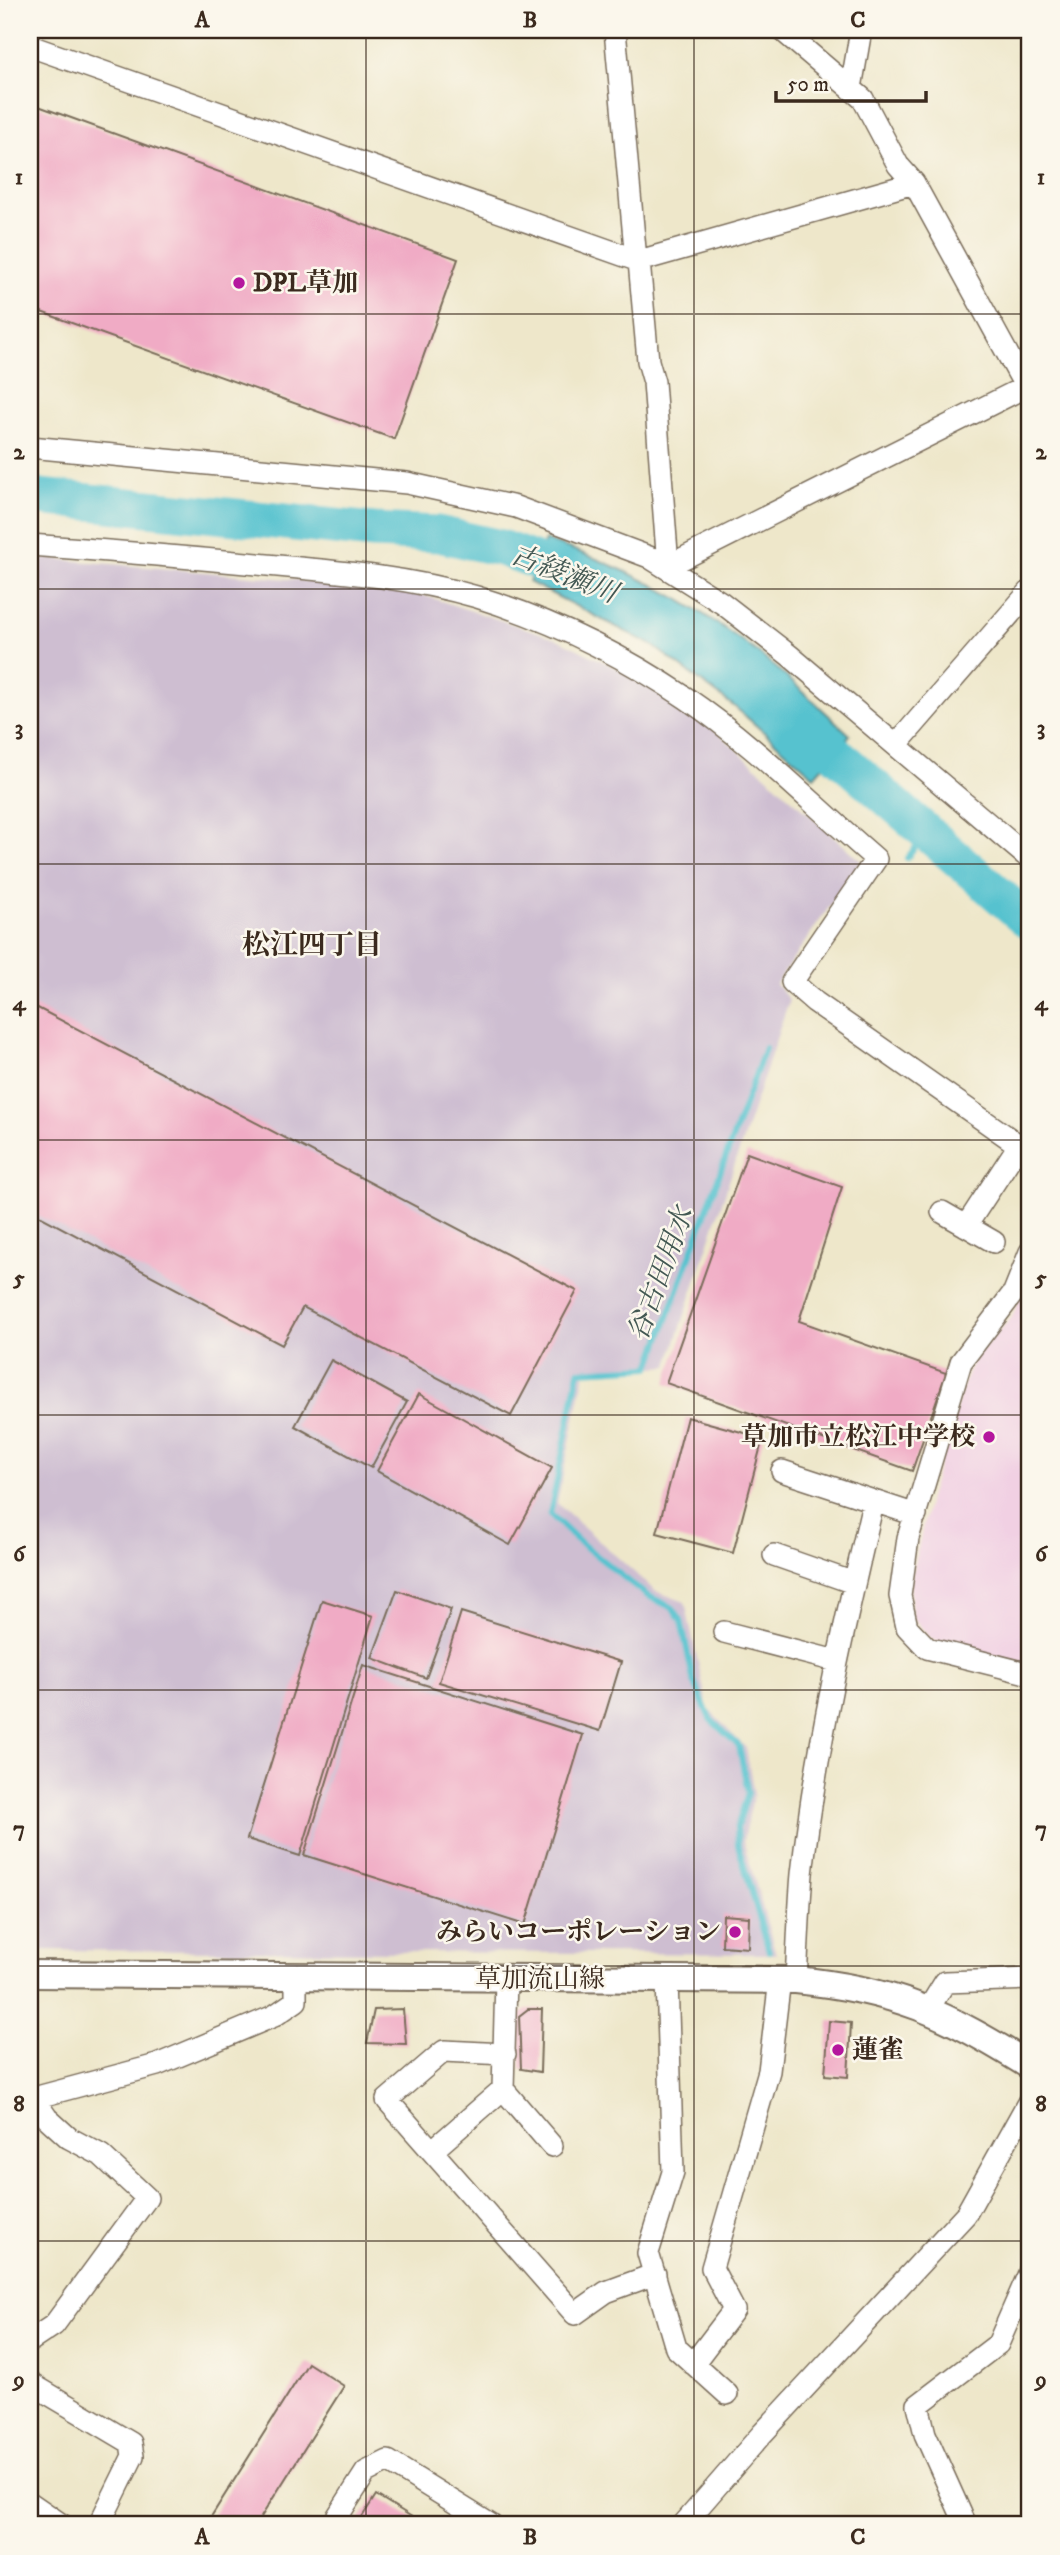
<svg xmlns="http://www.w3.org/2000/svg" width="1060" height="2555" font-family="'IM FELL DW Pica','Noto Serif JP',serif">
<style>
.built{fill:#f1d0e3}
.industrial{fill:#cebed1}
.water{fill:#56c2cf;stroke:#487676;stroke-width:2}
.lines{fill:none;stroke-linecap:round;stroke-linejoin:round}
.stream{stroke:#56c2cf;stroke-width:6}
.river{stroke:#56c2cf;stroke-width:37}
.building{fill:#f0abc5}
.minor-casing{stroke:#7a6c5a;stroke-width:24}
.major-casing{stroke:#7a6c5a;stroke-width:30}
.minor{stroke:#fff;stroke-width:21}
.major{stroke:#fff;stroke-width:26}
.grid{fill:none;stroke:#3b2a1e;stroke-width:2;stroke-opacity:0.55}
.poi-dot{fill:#b5179e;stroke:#fbf7ec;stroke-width:2.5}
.labels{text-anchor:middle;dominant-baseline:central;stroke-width:5;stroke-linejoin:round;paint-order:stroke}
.poi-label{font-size:26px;font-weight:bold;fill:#3b2a1e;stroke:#fbf7ec;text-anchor:start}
.street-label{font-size:26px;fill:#3b2a1e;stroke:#fbf7ec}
.water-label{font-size:28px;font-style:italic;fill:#435853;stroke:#fbf7ec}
.neighbourhood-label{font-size:28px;font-weight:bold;fill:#3b2a1e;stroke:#fbf7ec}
.neatline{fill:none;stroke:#3b2a1e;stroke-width:2.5}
.grid-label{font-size:23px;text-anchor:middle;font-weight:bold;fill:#3b2a1e}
</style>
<rect width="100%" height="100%" fill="#fbf7ec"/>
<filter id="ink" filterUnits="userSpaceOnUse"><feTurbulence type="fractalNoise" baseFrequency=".0143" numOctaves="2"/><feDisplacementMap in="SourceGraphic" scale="14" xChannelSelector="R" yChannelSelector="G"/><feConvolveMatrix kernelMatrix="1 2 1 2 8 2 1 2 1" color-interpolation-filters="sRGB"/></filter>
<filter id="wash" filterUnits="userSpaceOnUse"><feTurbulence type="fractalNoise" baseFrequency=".00686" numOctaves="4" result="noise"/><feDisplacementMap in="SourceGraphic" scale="28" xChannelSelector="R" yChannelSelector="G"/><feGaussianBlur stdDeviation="1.57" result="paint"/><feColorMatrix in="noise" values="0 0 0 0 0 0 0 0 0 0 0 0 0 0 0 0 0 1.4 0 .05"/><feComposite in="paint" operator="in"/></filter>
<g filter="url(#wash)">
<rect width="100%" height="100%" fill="#eee7ca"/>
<!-- built -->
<path class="built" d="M1030,1273V1666L932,1640L912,1617L910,1585L929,1498L966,1377L975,1357L1012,1317Z"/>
<!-- industrial -->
<path class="industrial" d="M30,557L404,589L555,638L641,680L707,723L861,861L776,984L789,1000L668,1366L585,1372L557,1503L655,1591L685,1602L708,1709L746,1748L754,1794L743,1840L776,1954L30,1950Z"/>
<!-- water -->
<path class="water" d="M545,540C619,564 687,599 749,646C785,673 817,705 850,735L814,776L735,707L652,645L529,582Z"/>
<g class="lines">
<!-- stream -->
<path class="stream" d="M907,858L927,833
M765,1048L650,1367L579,1371L550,1514L577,1540L646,1595L673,1608L681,1620L693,1679L710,1719L739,1746L748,1793L737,1828L738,1845L769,1951"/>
<!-- river -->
<path class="river" d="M30,496L374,531L438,534L501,548L583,578
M797,720L1030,922"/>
</g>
<g id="blocks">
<!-- building -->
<path class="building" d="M30,103L458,259L394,439L30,308Z
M30,1004L577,1291L511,1416L303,1307L282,1345L30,1211Z
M747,1153L842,1187L799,1321L946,1373L912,1471L666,1383Z
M331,1360L407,1402L371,1468L295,1426Z
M419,1394L552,1468L510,1545L377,1471Z
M687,1417L763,1438L733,1553L657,1533Z
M397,1590L451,1609L426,1678L372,1658Z
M322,1600L373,1616L300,1856L247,1839Z
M461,1612L621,1662L600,1731L439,1682Z
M363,1665L583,1735L525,1925L304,1855Z
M723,1915L749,1917L748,1948L722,1946Z
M403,2009L406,2044L367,2043L374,2010Z
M528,2009H542L540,2072L521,2069L519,2016Z
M829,2021L851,2023L848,2077L825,2075Z
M308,2363L344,2386L256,2525H217L209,2520Z
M376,2495L425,2525H357Z"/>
</g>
</g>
<g filter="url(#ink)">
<use href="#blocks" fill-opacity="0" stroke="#7a6c5a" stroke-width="2"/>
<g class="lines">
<defs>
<path id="minor" d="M615,30L636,260
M782,30L863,99L898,165L914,183L1030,395
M30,46L639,261L914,183
M851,88L861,30
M639,261L648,361L654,382L668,566L1025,387
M30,447L407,483L516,507L649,557L722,603L789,655L1030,859
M30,545C113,551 195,558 278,566C345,572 412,578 477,597C551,620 621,654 686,698C754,744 814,806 876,859L792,982L815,1002L1030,1153
M897,744L1030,591
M942,1212L994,1242
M966,1226L1019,1145
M1030,1252L1014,1292L961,1362L908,1538L900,1596L907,1627L927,1648L1030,1674
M782,1471L916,1515
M774,1555L854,1583
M724,1632L836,1661
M506,1979L503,2089L552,2146
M667,1979L673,2172L648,2253L676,2348L727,2394
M796,1980C798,1945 799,1909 802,1874C816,1748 844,1626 873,1503
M929,2008L945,1982L1030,1979
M505,2054L444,2051L387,2100L575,2314L606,2292L655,2274
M30,2099L157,2065L274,2016L296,2001V1976
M432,2151L503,2089
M30,2341L54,2325L147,2198L101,2155L69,2138L47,2118L34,2099
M693,2364L734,2310L712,2268L769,2071L780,1979
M30,2383L131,2443L133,2456L99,2525
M30,2503L62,2525
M332,2525L366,2472L388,2461L491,2525
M683,2525L761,2435L966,2214L1030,2099
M966,2525L925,2434L918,2405L998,2344L1030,2271"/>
<path id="major" d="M30,1974L796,1980C897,1990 945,2013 1030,2066"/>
</defs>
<!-- minor casing -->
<use href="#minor" class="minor-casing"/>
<!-- major casing -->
<use href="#major" class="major-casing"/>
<!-- minor -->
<use href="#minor" class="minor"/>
<!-- major -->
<use href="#major" class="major"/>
</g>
</g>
<!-- grid -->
<path class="grid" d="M366,30V2525M694,30V2525M30,314H1030M30,589H1030M30,864H1030M30,1140H1030M30,1415H1030M30,1690H1030M30,1966H1030M30,2241H1030"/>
<!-- markers -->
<g class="poi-dot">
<circle cx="239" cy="283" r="7"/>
<circle cx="989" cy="1437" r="7"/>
<circle cx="735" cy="1932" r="7"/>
<circle cx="838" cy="2050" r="7"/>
</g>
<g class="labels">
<!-- poi labels -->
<g class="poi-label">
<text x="253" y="283">DPL草加</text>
<text x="975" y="1437" text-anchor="end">草加市立松江中学校</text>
<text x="721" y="1932" text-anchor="end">みらいコーポレーション</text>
<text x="852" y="2050">蓮雀</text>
</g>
<!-- street labels -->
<g class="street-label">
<text x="540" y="1979">草加流山線</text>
</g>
<!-- water labels -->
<g class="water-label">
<text transform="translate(564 574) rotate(22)">古綾瀬川</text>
<text transform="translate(661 1274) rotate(-70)">谷古田用水</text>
</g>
<!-- neighbourhood labels -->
<g class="neighbourhood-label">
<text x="312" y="945">松江四丁目</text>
</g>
</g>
<!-- margin -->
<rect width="1060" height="2555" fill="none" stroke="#fbf7ec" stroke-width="77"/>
<!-- scale -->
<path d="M776 91v10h150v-10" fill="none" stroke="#3b2a1e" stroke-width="3.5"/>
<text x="787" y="91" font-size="21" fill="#3b2a1e" stroke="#fbf7ec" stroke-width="5" paint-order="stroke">50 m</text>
<rect x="38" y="38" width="983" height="2478" class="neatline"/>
<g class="grid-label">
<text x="202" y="27">A</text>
<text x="530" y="27">B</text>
<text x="858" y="27">C</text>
<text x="19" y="184">1</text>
<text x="1041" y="184">1</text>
<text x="19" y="459">2</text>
<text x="1041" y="459">2</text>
<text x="19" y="735">3</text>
<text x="1041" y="735">3</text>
<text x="19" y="1010">4</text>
<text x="1041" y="1010">4</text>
<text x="19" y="1285">5</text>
<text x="1041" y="1285">5</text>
<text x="19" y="1561">6</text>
<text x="1041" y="1561">6</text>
<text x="19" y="1836">7</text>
<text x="1041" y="1836">7</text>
<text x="19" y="2111">8</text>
<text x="1041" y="2111">8</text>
<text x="19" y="2387">9</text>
<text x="1041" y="2387">9</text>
<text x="202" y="2544">A</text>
<text x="530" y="2544">B</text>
<text x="858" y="2544">C</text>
</g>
</svg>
